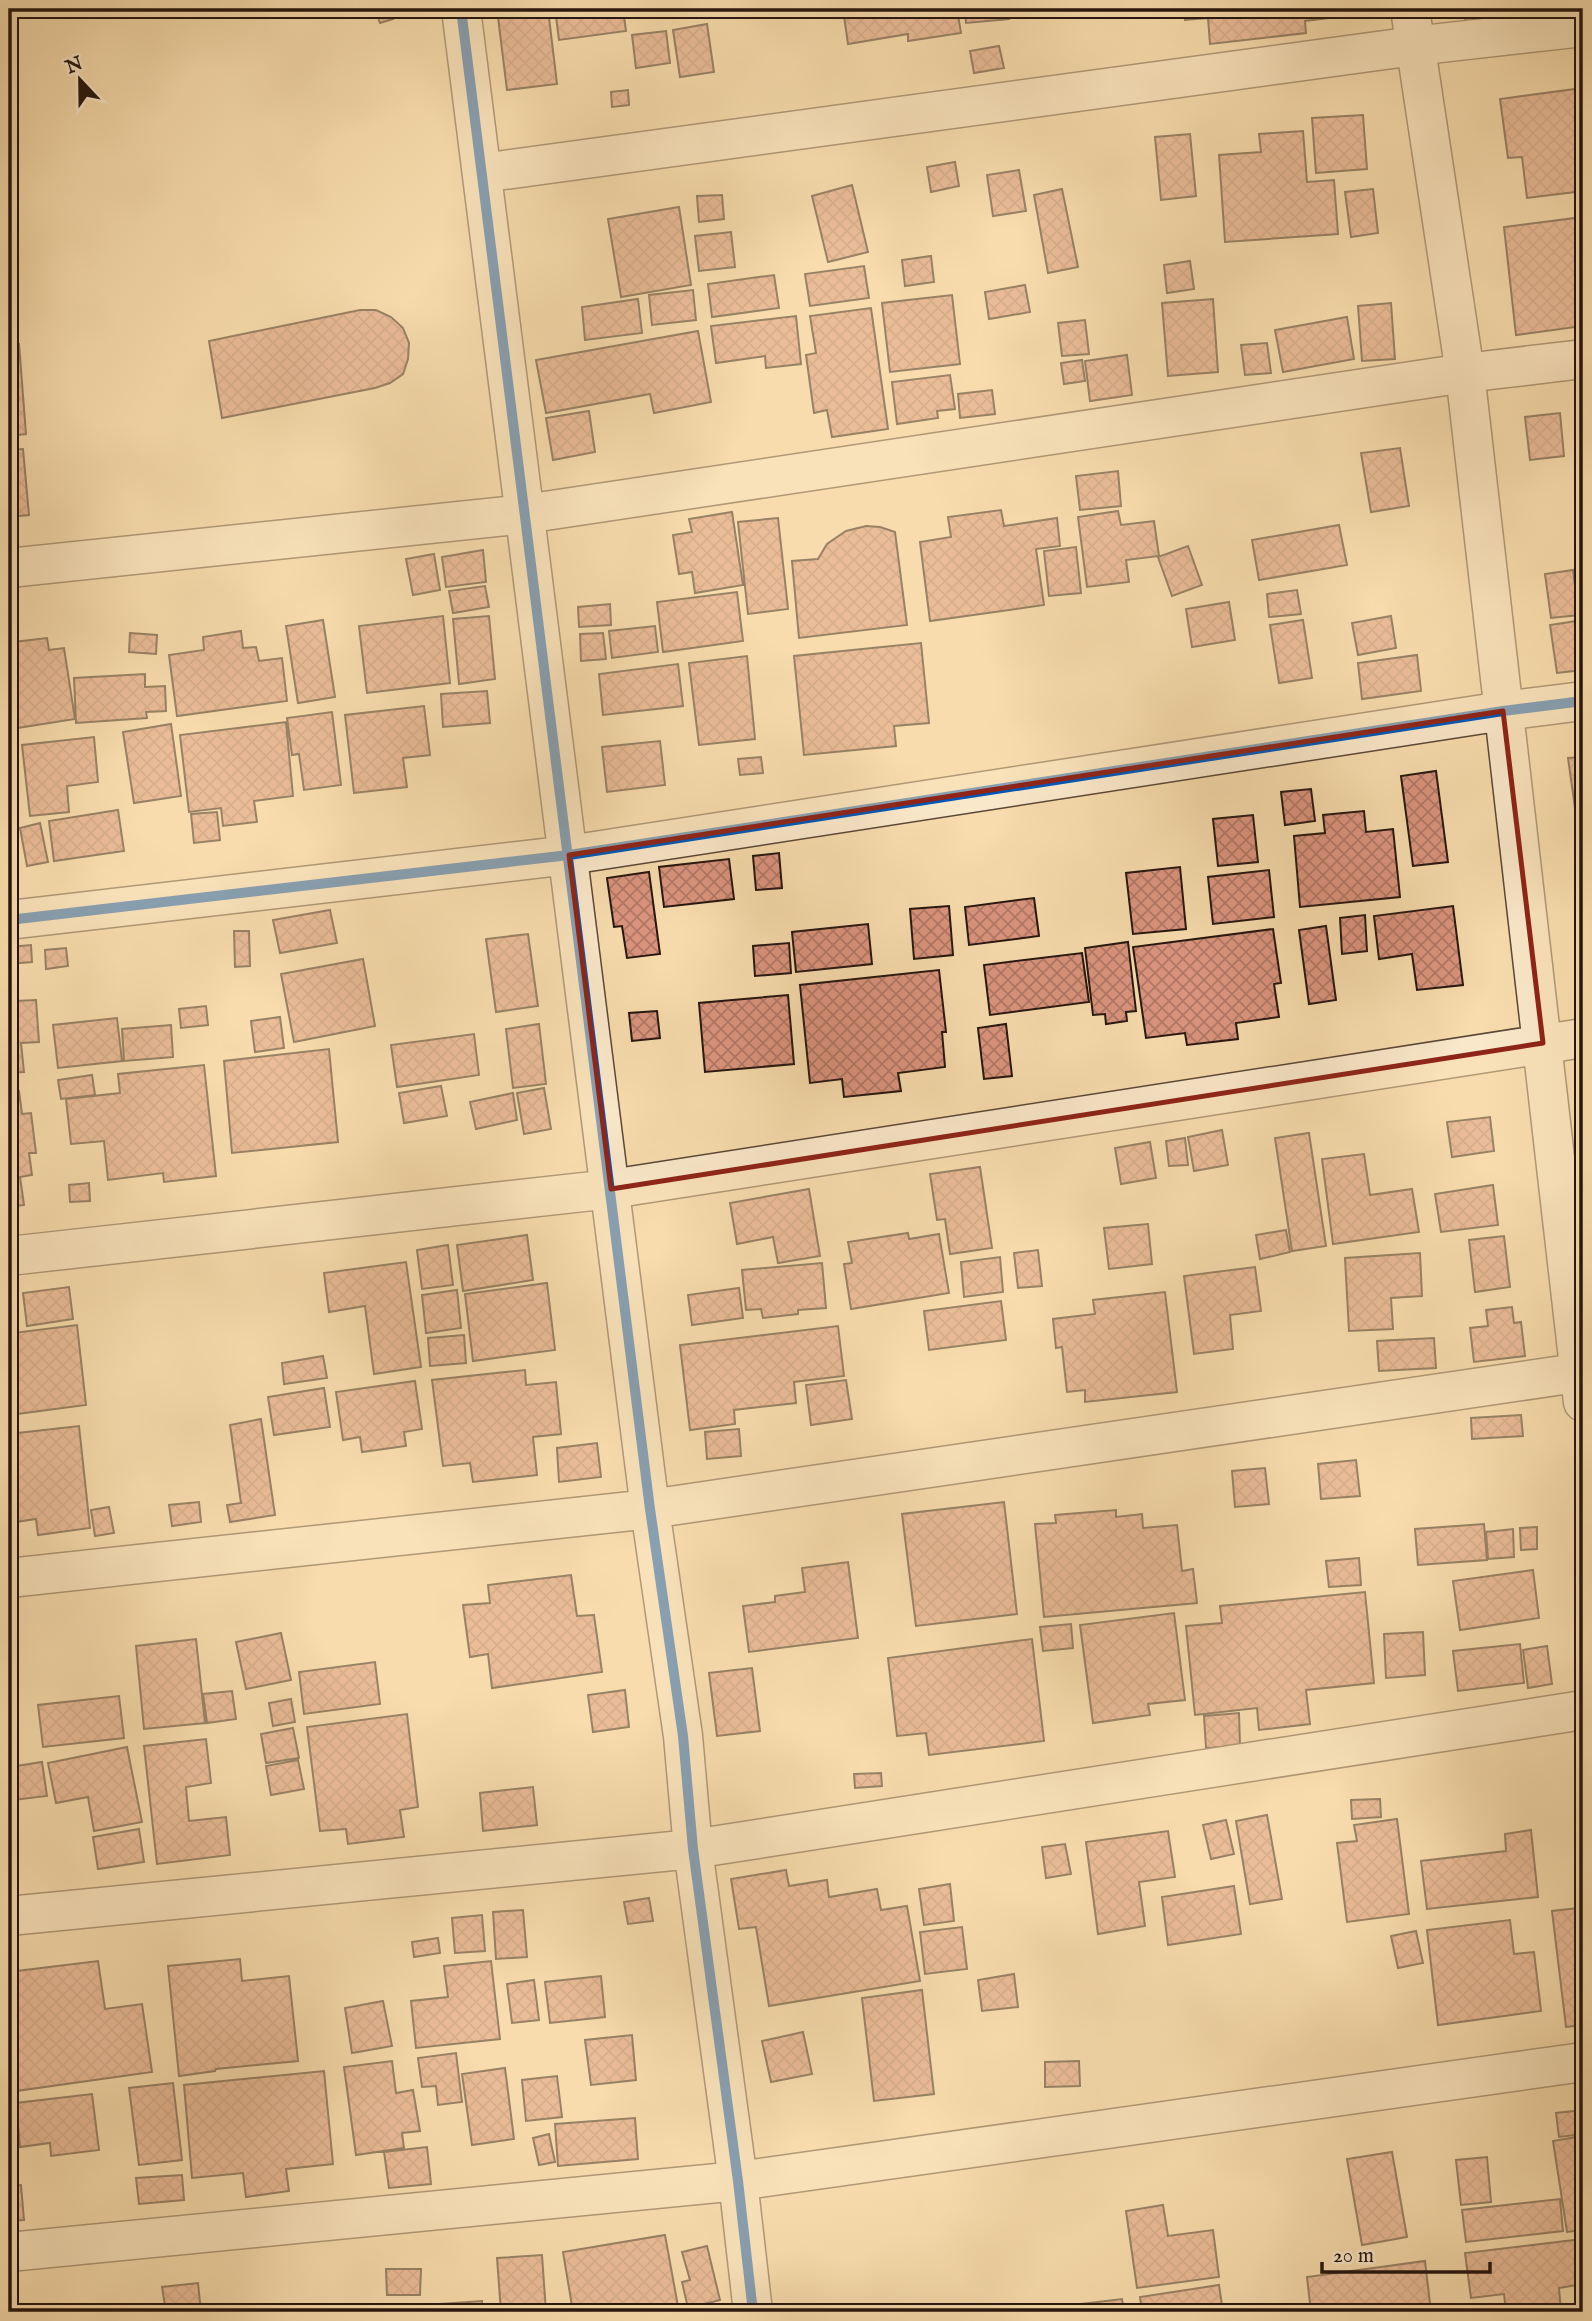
<svg xmlns="http://www.w3.org/2000/svg" width="1592" height="2321" font-family="'IM FELL English',serif">
<style>
.building{fill:url(#building-cross-hatch);stroke:#25150f;stroke-width:2}
.lines{fill:none;stroke-linecap:round;stroke-linejoin:round}
.minor-casing{stroke:#5a4736;stroke-width:41}
.minor{stroke:#fae8ca;stroke-width:38}
.cycleway-casing{stroke:#fae8ca;stroke-width:15}
.cycleway{stroke:#0057b8;stroke-width:10}
.marked{fill:none;stroke:#8f2418;stroke-width:5;stroke-linejoin:round}
</style>
<defs>
<pattern id="building-cross-hatch" width="8" height="8" patternUnits="userSpaceOnUse" patternTransform="scale(1.75)"><rect width="8" height="8" fill="#dc947e"/><path d="M0 0l8 8M0 8l8-8" fill="none" stroke="#b27866"/></pattern>
</defs>
<rect width="100%" height="100%" fill="#f8dcad"/>
<filter id="stains"><feTurbulence type="fractalNoise" baseFrequency=".00286" numOctaves="4"/><feColorMatrix values="0 0 0 0 .2 0 0 0 0 .09 0 0 0 0 .02 0 0 0 .5 -.17"/></filter>
<radialGradient id="worn" r=".72"><stop offset=".6" stop-color="#630" stop-opacity="0"/><stop offset="1" stop-color="#630" stop-opacity=".3"/></radialGradient>
<!-- building -->
<path class="building" d="M375,9H390L393,19L380,23Z
M497,9H548L557,84L507,90Z
M555,9H623L626,31L559,40Z
M694,9H730L694,12Z
M843,9H957L961,33L908,41V34L848,44Z
M965,9H1008L1009,19L966,23Z
M1184,9H1337L1338,17L1305,21L1306,33L1210,44L1208,18L1185,20Z
M1464,9H1554L1556,19L1467,33Z
M707,24L714,72L680,77L673,30Z
M666,31L670,63L636,68L632,35Z
M999,46L1004,68L974,73L970,51Z
M1583,88V191L1527,198L1522,157L1508,158L1500,99Z
M628,90L629,105L612,107L611,92Z
M1363,115L1367,169L1316,173L1312,118Z
M1303,131L1307,182L1334,180L1338,234L1225,242L1219,155L1261,152L1259,134Z
M1190,134L1196,196L1161,200L1155,137Z
M955,162L959,186L931,192L927,167Z
M1019,170L1026,211L993,216L987,175Z
M852,185L868,252L828,262L812,196Z
M1062,189L1078,267L1048,273L1034,195Z
M1373,189L1378,233L1351,237L1345,192Z
M722,195L724,219L699,222L697,196Z
M679,207L691,285L621,297L608,219Z
M1583,217V326L1516,335L1504,227Z
M731,232L735,267L699,271L695,236Z
M931,256L934,282L905,286L902,260Z
M1190,261L1194,289L1167,293L1164,265Z
M864,266L869,298L810,306L805,274Z
M774,275L779,308L712,317L708,284Z
M1025,285L1030,312L989,319L985,292Z
M693,290L696,320L652,325L649,295Z
M952,295L960,364L890,372L882,303Z
M638,299L642,333L585,340L582,307Z
M1213,299L1218,372L1168,376L1162,303Z
M1391,303L1395,359L1362,361L1358,306Z
M871,308L888,429L832,437L827,410L814,413L806,355L816,353L810,316Z
M360,310H376L391,317L403,328L409,343L408,359L403,374L390,383L375,388L222,418L209,341Z
M796,316L801,364L766,368L765,356L716,363L711,326Z
M1347,317L1354,359L1283,372L1275,330Z
M1085,320L1089,354L1062,356L1058,323Z
M698,331L711,402L654,413L650,394L546,413L536,360Z
M1267,343L1271,373L1245,375L1241,345Z
M19,344L26,434L9,436V345Z
M1127,355L1132,395L1090,401L1085,361Z
M1082,360L1085,381L1064,384L1061,363Z
M950,375L955,409L937,411L938,418L897,424L892,382Z
M992,390L995,414L960,418L958,394Z
M589,411L595,452L553,460L546,418Z
M1560,413L1564,456L1530,460L1525,417Z
M1400,448L1409,506L1371,512L1361,453Z
M23,449L29,515L9,517V450Z
M1118,471L1121,506L1080,510L1076,476Z
M1001,510L1004,526L1057,518L1060,546L1036,549L1044,605L930,621L920,542L951,537L948,517Z
M1118,511L1121,525L1154,521L1159,556L1126,560L1129,582L1087,587L1078,517Z
M732,512L743,585L695,593L692,572L679,574L673,535L692,532L689,519Z
M778,518L788,609L748,614L738,522Z
M1339,525L1347,565L1259,580L1252,540Z
M866,526L880,527L895,532L907,625L799,638L792,561L818,559L827,544L846,531Z
M1188,546L1202,585L1172,596L1158,557Z
M1076,547L1081,593L1049,596L1044,551Z
M483,550L486,582L446,587L442,557Z
M434,554L440,590L413,595L406,559Z
M1573,570L1579,615L1551,618L1545,574Z
M485,586L489,607L453,613L449,591Z
M1297,590L1301,614L1269,617L1267,594Z
M737,592L743,641L663,652L657,602Z
M1229,602L1235,640L1192,647L1186,609Z
M610,604L611,625L579,627L578,607Z
M443,616L450,683L367,693L359,626Z
M489,616L495,679L459,684L453,619Z
M1391,616L1396,648L1358,655L1352,623Z
M323,620L335,697L298,703L286,626Z
M1303,620L1312,678L1279,683L1270,625Z
M1583,620V670L1557,673L1550,625Z
M655,626L658,652L612,658L609,631Z
M241,631L243,648L256,647L259,661L282,658L287,701L177,716L169,655L204,650L203,637Z
M130,633L157,635L156,654L129,652Z
M603,633L606,659L581,661L580,634Z
M47,638L49,650L64,648L75,719L11,729L9,657L15,656L14,642Z
M921,643L929,723L894,726L896,746L804,755L794,656Z
M1417,655L1421,691L1362,699L1358,663Z
M747,656L755,739L699,745L689,663Z
M678,664L683,706L603,715L599,674Z
M145,674V687L165,686L166,711L146,712L147,718L76,723L74,678Z
M487,691L490,723L443,727L441,694Z
M424,706L430,755L403,758L407,787L354,793L345,715Z
M332,712L341,785L304,790L299,754L292,755L287,718Z
M286,722L293,796L254,801L257,822L223,826L221,808L189,812L180,735Z
M171,724L181,796L134,803L123,732Z
M94,737L98,782L67,786L69,812L30,816L22,745Z
M660,741L665,785L607,792L602,747Z
M761,757L763,773L740,775L738,759Z
M1583,757V807L1575,808L1568,758Z
M1436,771L1448,862L1413,866L1401,776Z
M1311,789L1315,821L1285,825L1281,792Z
M9,808L17,859L9,860Z
M118,810L124,851L54,861L49,821Z
M1364,811L1366,832L1393,829L1400,897L1300,907L1294,836L1325,833L1323,815Z
M217,812L220,840L194,843L191,814Z
M1253,815L1258,862L1218,866L1213,819Z
M40,823L48,862L27,866L20,828Z
M779,853L782,888L756,890L753,856Z
M729,859L734,899L664,907L659,867Z
M1180,867L1186,929L1133,934L1126,873Z
M1269,870L1274,917L1213,924L1208,877Z
M649,872L660,954L627,958L622,926L614,927L607,878Z
M1034,898L1039,936L969,945L965,907Z
M949,906L953,955L914,959L910,909Z
M1453,906L1463,985L1417,990L1412,954L1379,959L1374,916Z
M330,910L337,943L280,953L273,920Z
M1365,915L1367,951L1342,954L1340,918Z
M868,924L872,964L796,972L792,932Z
M1326,926L1336,1000L1309,1004L1299,930Z
M1273,929L1281,983L1274,984L1279,1017L1236,1023L1238,1039L1187,1045L1185,1033L1146,1038L1133,947Z
M234,931H249L250,966L235,967Z
M528,934L538,1006L496,1012L486,939Z
M1128,942L1136,1011L1126,1012L1127,1021L1106,1024L1105,1014L1093,1015L1085,948Z
M789,943L791,973L755,976L753,946Z
M31,945L32,962L9,964V947Z
M66,948L68,966L46,969L45,950Z
M1082,953L1089,1002L990,1015L984,965Z
M363,959L375,1026L294,1042L281,974Z
M15,970L16,1001L36,1000L39,1042L21,1043L24,1072L9,1073V971Z
M939,970L946,1032H942L945,1067L898,1073L901,1091L844,1097L842,1079L810,1083L800,985Z
M788,995L794,1064L705,1072L699,1003Z
M206,1006L208,1025L181,1028L179,1009Z
M657,1011L660,1038L632,1041L629,1013Z
M280,1017L284,1048L255,1052L251,1021Z
M117,1018L122,1061L58,1068L53,1025Z
M539,1024L546,1084L513,1088L506,1029Z
M1006,1024L1012,1076L984,1079L978,1028Z
M171,1025L173,1057L124,1061L122,1029Z
M474,1034L479,1075L397,1087L391,1045Z
M329,1049L338,1142L232,1153L224,1061Z
M204,1065L216,1176L164,1182L163,1173L108,1180L104,1141L71,1144L66,1099L120,1093L118,1074Z
M92,1075L95,1095L61,1099L58,1080Z
M441,1086L447,1116L404,1123L399,1093Z
M544,1088L551,1129L524,1134L517,1093Z
M19,1091L22,1114L31,1113L36,1153H29L32,1175L20,1177L24,1205L9,1207V1092Z
M513,1093L517,1120L476,1129L470,1102Z
M1490,1117L1494,1151L1452,1157L1447,1122Z
M1222,1130L1228,1165L1194,1171L1188,1137Z
M1309,1133L1326,1246L1292,1251L1275,1138Z
M1185,1138L1188,1165L1169,1166L1166,1141Z
M1150,1142L1156,1178L1121,1184L1115,1148Z
M1364,1154L1370,1195L1412,1189L1419,1232L1333,1244L1322,1159Z
M980,1167L992,1248L950,1254L945,1219L937,1220L930,1174Z
M89,1183L90,1201L70,1202L69,1185Z
M1493,1185L1498,1225L1441,1232L1435,1194Z
M809,1189L820,1256L778,1263L773,1237L737,1244L730,1203Z
M1148,1224L1152,1264L1109,1269L1104,1228Z
M1286,1230L1290,1252L1260,1259L1256,1235Z
M908,1233L909,1239L939,1234L949,1293L851,1309L844,1264L852,1263L848,1242Z
M527,1235L533,1280L463,1291L457,1245Z
M1504,1236L1510,1287L1475,1292L1469,1240Z
M448,1245L453,1285L422,1289L417,1250Z
M1038,1250L1042,1286L1018,1288L1014,1253Z
M1420,1253L1422,1296L1391,1298L1393,1329L1349,1331L1345,1258Z
M1000,1257L1003,1292L964,1297L961,1262Z
M406,1262L421,1367L374,1374L365,1306L329,1312L324,1273Z
M822,1263L826,1308L798,1310V1314L763,1318L761,1309L746,1310L742,1270Z
M1255,1267L1261,1311L1230,1315L1233,1349L1194,1354L1184,1276Z
M547,1283L555,1350L473,1361L465,1294Z
M69,1287L73,1319L27,1326L23,1293Z
M739,1288L743,1318L692,1325L688,1295Z
M457,1290L461,1328L426,1333L422,1295Z
M1165,1292L1177,1392L1085,1402V1390L1067,1392L1062,1347L1056,1348L1053,1319L1095,1314L1093,1300Z
M1001,1301L1006,1340L929,1350L924,1311Z
M1512,1307L1514,1323L1521,1322L1525,1356L1474,1362L1470,1328L1488,1326L1486,1310Z
M77,1325L86,1405L9,1415V1376L18,1375L13,1333Z
M838,1326L844,1376L794,1382L796,1403L734,1410L735,1424L690,1430L680,1345Z
M464,1335L466,1363L430,1366L428,1338Z
M1434,1338L1436,1368L1379,1371L1377,1341Z
M323,1356L327,1378L284,1384L282,1363Z
M525,1370L526,1385L556,1382L561,1434L533,1437L537,1475L473,1482L470,1463L443,1466L432,1380Z
M846,1380L852,1419L811,1425L806,1385Z
M415,1381L422,1429L404,1432L406,1446L362,1452L360,1437L343,1440L336,1392Z
M324,1388L330,1427L274,1435L268,1397Z
M1521,1415L1523,1436L1472,1439L1471,1418Z
M261,1419L275,1515L230,1522L227,1505L241,1503L230,1425Z
M79,1426L90,1528L38,1535L36,1519L9,1523V1434Z
M739,1429L741,1456L707,1459L705,1432Z
M597,1443L601,1477L559,1482L557,1448Z
M1356,1460L1360,1496L1321,1499L1318,1464Z
M1265,1468L1269,1504L1235,1507L1232,1471Z
M199,1502L201,1522L172,1526L169,1505Z
M1004,1502L1017,1614L916,1626L902,1514Z
M109,1507L114,1533L95,1536L91,1510Z
M1116,1510V1517L1142,1514L1143,1528L1177,1525L1182,1571L1193,1569L1197,1603L1044,1617L1035,1524L1056,1523L1055,1515Z
M1484,1524L1487,1560L1418,1565L1415,1529Z
M1537,1527V1549L1521,1550L1520,1528Z
M1513,1529L1514,1557L1488,1559L1486,1532Z
M1359,1558L1361,1585L1329,1587L1326,1561Z
M848,1562L858,1638L749,1652L743,1606L775,1602V1596L805,1592L802,1568Z
M1533,1570L1539,1618L1460,1630L1453,1581Z
M571,1575L577,1616L594,1615L602,1672L492,1688L488,1654L470,1657L463,1605L490,1603L488,1585Z
M1365,1592L1374,1683L1306,1690L1310,1724L1259,1730L1257,1708L1195,1715L1186,1626L1222,1623L1220,1606Z
M1174,1613L1185,1700L1148,1704L1150,1715L1093,1723L1080,1625Z
M1071,1624L1073,1648L1043,1651L1040,1627Z
M1423,1632L1425,1675L1386,1678L1384,1634Z
M281,1633L291,1680L246,1689L236,1642Z
M196,1639L205,1723L144,1729L136,1646Z
M1032,1639L1044,1741L929,1755L926,1733L897,1736L888,1658Z
M1520,1644L1524,1683L1458,1691L1453,1651Z
M1547,1646L1552,1684L1528,1688L1523,1650Z
M375,1662L380,1704L304,1714L299,1672Z
M752,1668L760,1731L717,1736L709,1673Z
M625,1690L629,1727L593,1732L588,1695Z
M232,1691L236,1719L207,1723L203,1694Z
M119,1696L124,1738L43,1747L38,1705Z
M291,1699L295,1722L273,1726L269,1703Z
M1239,1713L1240,1746L1206,1748L1204,1716Z
M407,1714L418,1807L400,1810L404,1837L348,1844L346,1829L320,1831L307,1727Z
M293,1728L299,1758L266,1763L261,1734Z
M206,1739L211,1783L186,1787L189,1821L226,1817L230,1855L157,1864L144,1746Z
M127,1747L142,1822L94,1831L88,1797L56,1803L48,1763Z
M298,1760L304,1789L271,1795L266,1766Z
M42,1762L47,1796L14,1800L10,1767Z
M881,1773L882,1786L855,1788L854,1774Z
M533,1787L537,1825L483,1831L480,1793Z
M9,1798L15,1849L9,1850Z
M1380,1799L1381,1817L1352,1819L1351,1800Z
M1267,1815L1282,1899L1250,1904L1236,1821Z
M1397,1819L1409,1914L1347,1922L1337,1843L1357,1841L1354,1825Z
M1226,1820L1234,1854L1211,1859L1203,1825Z
M139,1829L144,1862L98,1869L93,1837Z
M1531,1830L1538,1897L1427,1909L1421,1861L1506,1851L1505,1834Z
M1168,1831L1175,1877L1139,1882L1145,1926L1098,1934L1086,1842Z
M1065,1844L1071,1874L1046,1878L1042,1847Z
M786,1870L789,1886L827,1880L829,1897L877,1889L881,1910L907,1906L920,1981L769,2006L756,1927L739,1929L731,1879Z
M950,1884L954,1921L924,1925L919,1889Z
M1234,1886L1241,1934L1168,1945L1162,1897Z
M649,1898L653,1921L628,1924L624,1902Z
M1578,1908L1583,1946V2025L1566,2027L1552,1911Z
M523,1910L527,1957L496,1959L493,1912Z
M482,1915L485,1951L455,1953L452,1918Z
M1510,1920L1514,1954L1534,1952L1541,2011L1438,2025L1427,1930Z
M962,1927L967,1969L925,1974L920,1932Z
M1416,1931L1423,1963L1398,1968L1391,1936Z
M438,1938L440,1953L414,1957L412,1942Z
M240,1959L242,1981L289,1976L298,2061L216,2069L215,2071L179,2076L168,1966Z
M98,1961L105,2009L142,2004L152,2072L16,2091L9,2037V1972Z
M491,1961L500,2039L416,2048L411,2001L448,1997L444,1966Z
M1014,1974L1018,2007L982,2011L978,1980Z
M601,1976L605,2017L550,2023L545,1982Z
M534,1980L539,2020L512,2023L507,1984Z
M922,1990L934,2094L874,2101L862,1998Z
M383,2001L392,2046L352,2053L345,2008Z
M803,2032L812,2074L771,2082L762,2041Z
M632,2035L636,2080L591,2085L585,2040Z
M456,2053L462,2102L438,2105L436,2086L422,2087L418,2058Z
M392,2061L396,2093L413,2090L420,2131L402,2133L404,2148L356,2155L344,2067Z
M1079,2061L1080,2086L1045,2087V2062Z
M505,2068L514,2139L472,2145L462,2074Z
M324,2071L333,2164L286,2169L289,2191L246,2197L243,2173L192,2178L184,2085Z
M557,2076L562,2117L526,2121L522,2080Z
M173,2083L182,2160L139,2165L129,2088Z
M92,2094L99,2150L51,2156L50,2143L20,2147L16,2103Z
M1583,2110V2134L1559,2137L1556,2113Z
M635,2118L638,2159L558,2166L555,2124Z
M9,2119L12,2151L9,2152Z
M549,2134L555,2162L539,2165L533,2138Z
M1583,2136V2230L1567,2232L1553,2141Z
M427,2147L431,2184L389,2188L384,2152Z
M1392,2152L1407,2237L1362,2245L1347,2159Z
M1487,2157L1491,2202L1461,2205L1456,2160Z
M182,2175L184,2200L139,2204L136,2178Z
M21,2185L24,2220L9,2221V2186Z
M1560,2199L1563,2231L1466,2242L1462,2210Z
M1163,2205L1168,2236L1213,2230L1219,2277L1137,2288L1126,2211Z
M665,2235L679,2312H573L563,2252Z
M1583,2239V2284L1559,2288L1561,2312H1506L1504,2294L1471,2298L1465,2253Z
M707,2246L720,2300L688,2308L682,2282L690,2280L682,2252Z
M542,2255L546,2312H501L497,2258Z
M1425,2261L1431,2312H1311L1307,2277Z
M386,2269H421L420,2295H387Z
M198,2283L201,2312H166L162,2287Z
M1219,2285L1223,2312H1142L1140,2297Z
M1122,2299L1124,2312H1048V2308Z
M482,2301V2312H384L383,2308Z"/>
<g class="lines">
<defs>
<path id="minor" d="M461,9L650,1509L683,1736L693,1849L738,2181L753,2312
M1410,9L1465,373L1583,1402
M482,173L1414,46L1583,27
M9,568L525,514L1465,373L1583,359
M9,920L569,855L1503,711L1583,701
M9,1256L611,1189L1583,1038
M9,1578L650,1509L1583,1372
M9,1916L693,1849L1583,1710
M9,2252L738,2181L1583,2062"/>
</defs>
<!-- minor casing -->
<use href="#minor" class="minor-casing"/>
<!-- minor -->
<use href="#minor" class="minor"/>
<defs>
<path id="cycleway" d="M461,9L650,1509L683,1736L693,1849L738,2181L753,2312
M9,920L569,855L1503,711L1583,701"/>
</defs>
<!-- cycleway casing -->
<use href="#cycleway" class="cycleway-casing"/>
<!-- cycleway -->
<use href="#cycleway" class="cycleway"/>
</g>
<!-- marked area -->
<path d="M0 0H1592V2321H0ZM1503,711L1543,1043L611,1189L569,855Z" fill="#f8dcad" fill-opacity=".55" fill-rule="evenodd"/>
<path class="marked" d="M1503,711L1543,1043L611,1189L569,855Z"/>
<!-- margin -->
<rect width="1592" height="2321" fill="none" stroke="#f8dcad" stroke-width="35"/>
<rect x="10" y="10" width="1571" height="2300" fill="none" stroke="#25150f" stroke-width="3.5"/>
<rect x="18" y="18" width="1557" height="2286" fill="none" stroke="#25150f" stroke-width="2"/>
<!-- north arrow -->
<g transform="translate(80 80) rotate(338)" stroke="#fae8ca" stroke-width="5" paint-order="stroke">
<path d="M0-5L12 26L0 18L-12 26Z" fill="#25150f"/>
<text y="-10" font-size="19" font-weight="bold" text-anchor="middle" fill="#25150f">N</text>
</g>
<!-- scale -->
<path d="M1322 2262v10h168v-10" fill="none" stroke="#25150f" stroke-width="3.5"/>
<text x="1333" y="2262" font-size="21" fill="#25150f" stroke="#fae8ca" stroke-width="5" paint-order="stroke">20 m</text>
<rect width="100%" height="100%" filter="url(#stains)"/>
<rect width="100%" height="100%" fill="url(#worn)"/>
</svg>
